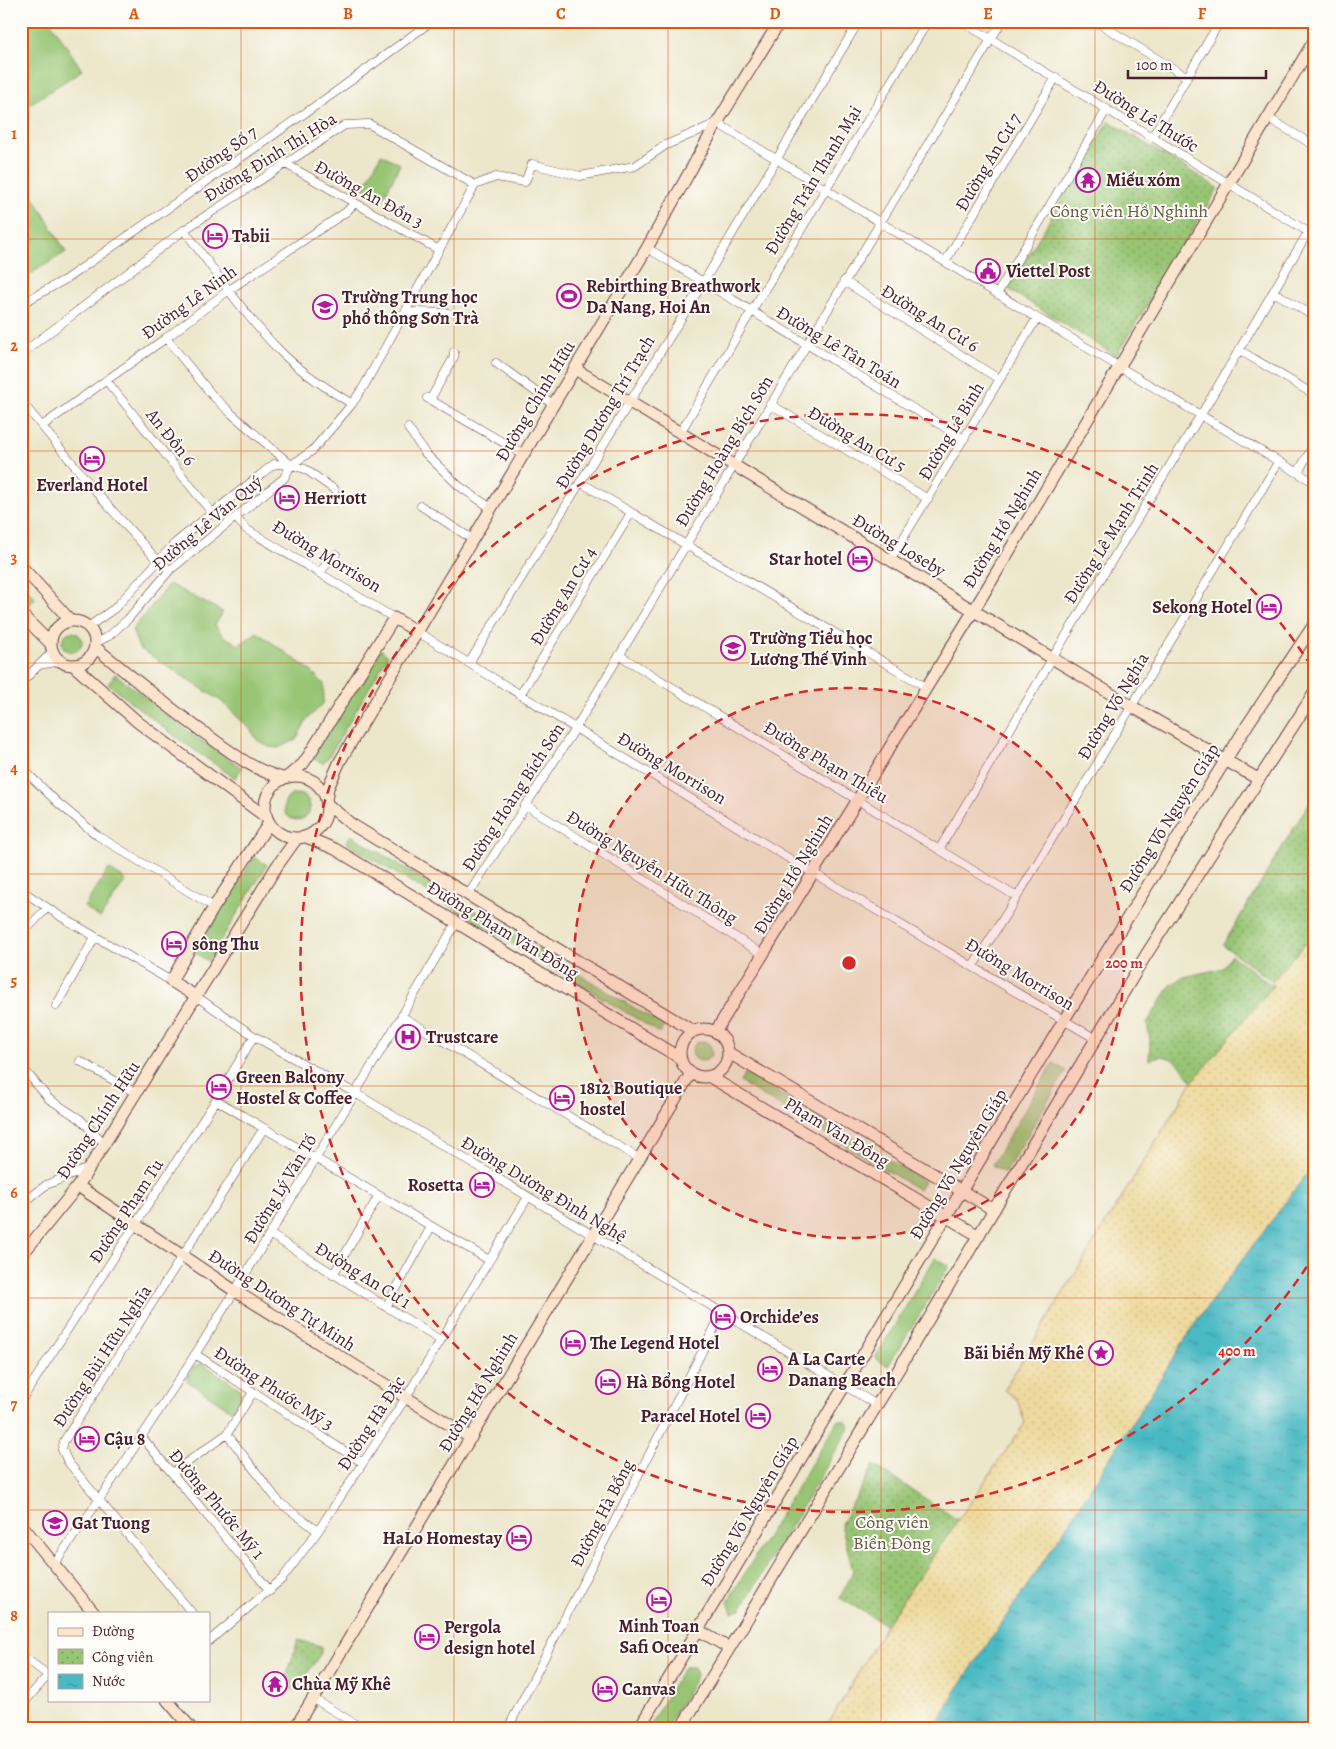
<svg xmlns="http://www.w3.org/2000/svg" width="1336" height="1749" font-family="Alegreya,serif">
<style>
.grass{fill:#97c573;stroke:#70724f}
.sand{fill:url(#sand-dots);stroke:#9c7c64}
.park{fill:url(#park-dots);stroke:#70724f}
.water{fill:url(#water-ripples);stroke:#4a6c77}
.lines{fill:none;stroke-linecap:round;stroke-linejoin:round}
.street-casing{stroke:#623d43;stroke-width:9}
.secondary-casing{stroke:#623d43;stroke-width:13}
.street{stroke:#fff;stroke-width:8}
.secondary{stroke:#fce5cf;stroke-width:11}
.grid{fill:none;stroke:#e0560e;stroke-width:1;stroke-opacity:0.55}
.ring{fill:none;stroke:#d62828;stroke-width:2.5;stroke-dasharray:9 6}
.labels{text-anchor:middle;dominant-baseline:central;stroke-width:4;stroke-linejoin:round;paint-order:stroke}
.street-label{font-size:18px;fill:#4a1f2b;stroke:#fdfcf7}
.poi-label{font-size:18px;font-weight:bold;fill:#4a1f2b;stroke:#fdfcf7;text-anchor:start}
.park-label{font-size:18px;fill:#655944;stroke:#fdfcf7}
.centre{fill:#d62828;stroke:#fdfcf7;stroke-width:2.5}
.ring-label{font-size:15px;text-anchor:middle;font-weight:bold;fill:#d62828;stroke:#fdfcf7;stroke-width:4;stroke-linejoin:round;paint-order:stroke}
.neatline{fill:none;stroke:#e0560e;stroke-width:2}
.grid-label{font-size:16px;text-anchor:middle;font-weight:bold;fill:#e0560e}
</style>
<defs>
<pattern id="sand-dots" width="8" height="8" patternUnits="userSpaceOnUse" patternTransform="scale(1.25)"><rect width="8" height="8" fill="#eeda9e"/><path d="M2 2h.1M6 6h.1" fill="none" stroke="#cebb88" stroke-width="1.8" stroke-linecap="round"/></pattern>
<pattern id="park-dots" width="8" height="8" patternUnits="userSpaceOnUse" patternTransform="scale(1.25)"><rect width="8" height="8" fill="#97c573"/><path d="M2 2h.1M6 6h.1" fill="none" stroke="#7d9f5f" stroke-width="1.8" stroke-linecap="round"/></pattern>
<pattern id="water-ripples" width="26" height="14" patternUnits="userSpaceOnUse" patternTransform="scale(1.25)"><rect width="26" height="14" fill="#4ab9c3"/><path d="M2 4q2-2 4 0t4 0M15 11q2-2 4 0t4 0" fill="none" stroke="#40969f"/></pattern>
</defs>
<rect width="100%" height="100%" fill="#fdfcf7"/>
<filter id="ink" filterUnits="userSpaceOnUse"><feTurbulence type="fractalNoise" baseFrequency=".02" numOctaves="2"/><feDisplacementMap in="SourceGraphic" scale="10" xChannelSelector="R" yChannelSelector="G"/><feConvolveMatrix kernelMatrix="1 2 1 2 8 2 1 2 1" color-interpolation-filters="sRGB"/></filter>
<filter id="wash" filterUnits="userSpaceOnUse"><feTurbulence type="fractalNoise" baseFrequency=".0096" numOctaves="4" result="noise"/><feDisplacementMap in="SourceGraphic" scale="20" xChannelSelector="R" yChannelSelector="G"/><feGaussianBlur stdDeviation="1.12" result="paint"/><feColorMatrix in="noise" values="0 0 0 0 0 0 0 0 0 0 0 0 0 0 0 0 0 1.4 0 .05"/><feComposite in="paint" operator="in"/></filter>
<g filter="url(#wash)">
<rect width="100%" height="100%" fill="#ece6ca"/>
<!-- grass -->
<path class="grass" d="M21,21H50L82,70L21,110Z
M381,154L400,164L383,199L363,189Z
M21,175L66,252L21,280Z
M21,582L35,598L28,607L21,600Z
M169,584L223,612L215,625L223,636L239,645L257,632L310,670L324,684L323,704L307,719L296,740L278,748L269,747L257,740L251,730L221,701L139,648L132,630Z
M62 642a10 10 0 1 1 20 0a10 10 0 1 1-20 0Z
M376,650H382L388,656L328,758L323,763L314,759L313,755Z
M115,674L193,735L242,768L235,778L181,741L108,684Z
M284 807a13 13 0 1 1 26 0a13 13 0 1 1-26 0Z
M351,835L664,1026L660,1033L346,843Z
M254,857L267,865L208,961L195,953Z
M109,869L126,880L100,918L84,907Z
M692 1051a10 10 0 1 1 20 0a10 10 0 1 1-20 0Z
M1053,1063L1066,1071L1005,1173L992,1165Z
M745,1073L924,1181L919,1190L740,1082Z
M935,1258L949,1266L888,1366L875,1358Z
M202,1363L239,1388L241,1396L232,1411L186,1380L193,1367Z
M838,1420L846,1421L850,1427L741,1609L732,1613L728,1601Z
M684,1667H694L697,1675L666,1728H648Z
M337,1722L346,1728H320L323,1723Z"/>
<!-- sand -->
<path class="sand" d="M1315,932V1163L1200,1316L1060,1537L954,1694L936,1728H826L886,1625L1025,1423L1017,1399L1004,1390L1192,1082L1273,986L1272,981Z"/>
<!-- park -->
<path class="park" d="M1109,121L1218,188L1116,356L1008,289Z
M1315,793V932L1272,981L1223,945Z
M1231,955L1273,986L1192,1082C1183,1066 1169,1049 1149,1060L1150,1039L1147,1023L1171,985L1184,977L1223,968Z
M874,1465L958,1520L886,1625L840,1598L853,1571L841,1524Z
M298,1640L321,1646V1653L296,1691L283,1687Z"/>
<!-- water -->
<path class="water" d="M1315,1163V1728H936L954,1694L1060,1537L1200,1316Z"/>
</g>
<g filter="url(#ink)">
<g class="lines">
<defs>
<path id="street" d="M961,21L1315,236
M1095,21L1187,77
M1268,118L1315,146
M1152,137L1220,21
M284,163L439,250
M184,230C216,272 246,318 284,355C304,374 328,389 352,404
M647,248L964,439
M945,262L1056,77
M844,281L999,379
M1274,292L1315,317
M997,294L1107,109
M21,304L66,279L334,93L432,21
M403,314L415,312L448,313
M166,338L212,395L232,414L291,465L305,469L335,490
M1239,350L1315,395
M21,354L184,230L345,125L369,124L475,185L496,177L525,182L532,164L580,176L635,166L666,145L717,123L1037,318L1315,483
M496,363L554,405
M106,380L212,513
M427,398L523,454
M430,400L454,357V352
M21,401L103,500L158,561L170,570
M770,404L928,499
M42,426L166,338L229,290L346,212L354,204
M408,428L425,453L459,486L491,508
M680,433L751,312L928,21
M1298,472L1315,443
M580,482L926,687
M421,506L472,539
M236,518L246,529L394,618
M890,560L1037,318
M319,573L336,554
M88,627L115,608L175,543L212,513L274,464L291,465
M416,631L813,873L1096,1039
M95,643L109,636L128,619L170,570L284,478L291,465L312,451L352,404L364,386L475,185
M619,655L1017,897
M469,663L703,283L859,21
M39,665L61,661
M21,683L53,651
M520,695L631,513
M21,767L58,803L98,836L214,907
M525,805L764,955
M940,848L1053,657L1208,403L1308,232
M21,890L60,916L171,981
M468,895L575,729L1002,21
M21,935L47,908
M973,966L1017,897L1279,461
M197,997L254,1036L355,1093L877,1405
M56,1006L95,937
M403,1017L640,1159
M80,1061L136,1093
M21,1066L49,1099L80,1119L104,1143
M216,1100L489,1260
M21,1205L46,1185L89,1168
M271,1235L440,1340
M333,1275L378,1197
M386,1307L431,1227
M195,1354L363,1463
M21,1401L216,1100L254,1036
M227,1434L279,1502L318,1531
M141,1436L270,1591
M172,1473L227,1434L253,1392
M54,1564C148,1433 233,1296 316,1158C363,1080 411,1002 456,923
M192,1613L68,1462L62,1449L64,1441L264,1128
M209,1641L282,1579L318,1531L405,1399L528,1197
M21,1655L48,1675
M314,1699L362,1728
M21,1706L49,1674
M508,1728L722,1313"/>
<path id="secondary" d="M575,369L1131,706L1258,779
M21,566L71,621
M21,614L51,644
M51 643a22 22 0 1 1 44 0a22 22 0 1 1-44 0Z
M95,647C133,678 170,709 210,737C233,754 255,771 283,778
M73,665L139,723L266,817
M265 807a31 31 0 1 1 62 0a31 31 0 1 1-62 0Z
M287,777L303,764L309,755L394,618L416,631
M326,800L328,788L340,761L647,248L717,123L780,21
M327,804L351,824L693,1031
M306,837L335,849L680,1058
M197,997L171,981L214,907L269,823
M680 1053a24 24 0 1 1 48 0a24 24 0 1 1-48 0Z
M716,1031L974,610L1315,39
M729,1053L994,1210
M710,1077L979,1236
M78,1186L235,1291L471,1438
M21,1256L78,1186L277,866L297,838
M21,1524L94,1613
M698,1630L729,1648
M167,1700L191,1728
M295,1728L691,1073
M639,1728L1064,1020L1248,724L1315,623
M681,1728L894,1377L1146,955L1315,692"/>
</defs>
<!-- street casing -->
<use href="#street" class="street-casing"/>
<!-- secondary casing -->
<use href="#secondary" class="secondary-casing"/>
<!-- street -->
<use href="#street" class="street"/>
<!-- secondary -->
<use href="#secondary" class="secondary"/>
</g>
</g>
<!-- grid -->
<path class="grid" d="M241,21V1728M454,21V1728M668,21V1728M881,21V1728M1095,21V1728M21,239H1315M21,451H1315M21,663H1315M21,874H1315M21,1086H1315M21,1298H1315M21,1510H1315"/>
<!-- distance rings -->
<circle cx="849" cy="963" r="275" fill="#d62828" fill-opacity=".12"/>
<g class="ring">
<circle cx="849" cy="963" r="275"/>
<path d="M1315 1254A549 549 0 1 1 1315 672"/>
</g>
<!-- icons -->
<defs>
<symbol id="temple-ring" viewBox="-11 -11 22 22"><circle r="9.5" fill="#fdfcf7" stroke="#b5179e" stroke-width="1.5"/><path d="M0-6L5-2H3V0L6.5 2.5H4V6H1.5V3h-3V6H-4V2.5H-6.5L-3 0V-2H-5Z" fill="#b5179e"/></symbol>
<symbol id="hotel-ring" viewBox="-11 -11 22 22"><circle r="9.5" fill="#fdfcf7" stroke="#b5179e" stroke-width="1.5"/><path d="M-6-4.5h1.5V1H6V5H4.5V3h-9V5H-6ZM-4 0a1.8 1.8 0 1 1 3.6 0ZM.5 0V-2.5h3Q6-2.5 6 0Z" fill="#b5179e"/></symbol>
<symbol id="civic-ring" viewBox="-11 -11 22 22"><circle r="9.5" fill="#fdfcf7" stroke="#b5179e" stroke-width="1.5"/><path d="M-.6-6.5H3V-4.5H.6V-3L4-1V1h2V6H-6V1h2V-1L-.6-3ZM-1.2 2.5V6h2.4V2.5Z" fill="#b5179e"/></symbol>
<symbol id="stadium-ring" viewBox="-11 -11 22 22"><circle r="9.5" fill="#fdfcf7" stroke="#b5179e" stroke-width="1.5"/><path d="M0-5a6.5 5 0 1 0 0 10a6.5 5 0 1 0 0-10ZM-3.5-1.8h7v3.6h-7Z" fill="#b5179e"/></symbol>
<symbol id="school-ring" viewBox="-11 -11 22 22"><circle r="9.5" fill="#fdfcf7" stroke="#b5179e" stroke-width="1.5"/><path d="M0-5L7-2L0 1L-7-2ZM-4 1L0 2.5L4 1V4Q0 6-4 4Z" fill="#b5179e"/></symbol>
<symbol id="hospital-ring" viewBox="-11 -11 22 22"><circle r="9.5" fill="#fdfcf7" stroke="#b5179e" stroke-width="1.5"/><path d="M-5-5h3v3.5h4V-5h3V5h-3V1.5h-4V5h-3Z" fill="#b5179e"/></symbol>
<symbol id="sight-ring" viewBox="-11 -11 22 22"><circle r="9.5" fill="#fdfcf7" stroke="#b5179e" stroke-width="1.5"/><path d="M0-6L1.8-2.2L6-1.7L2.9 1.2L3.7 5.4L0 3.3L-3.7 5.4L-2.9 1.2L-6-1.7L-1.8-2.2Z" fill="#b5179e"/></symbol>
</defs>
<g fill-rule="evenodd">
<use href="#temple-ring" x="1074" y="166" width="28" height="28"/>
<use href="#hotel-ring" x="201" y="222" width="28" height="28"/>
<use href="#civic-ring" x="974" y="257" width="28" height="28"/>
<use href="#stadium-ring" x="555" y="282" width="28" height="28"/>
<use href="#school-ring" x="311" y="293" width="28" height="28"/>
<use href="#hotel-ring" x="78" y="445" width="28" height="28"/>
<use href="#hotel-ring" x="273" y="484" width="28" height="28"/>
<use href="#hotel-ring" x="846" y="545" width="28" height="28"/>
<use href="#hotel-ring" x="1255" y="593" width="28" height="28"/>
<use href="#school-ring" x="719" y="634" width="28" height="28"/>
<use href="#hotel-ring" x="160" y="930" width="28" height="28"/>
<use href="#hospital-ring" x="394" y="1023" width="28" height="28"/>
<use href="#hotel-ring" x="205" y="1073" width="28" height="28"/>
<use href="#hotel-ring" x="548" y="1084" width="28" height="28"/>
<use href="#hotel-ring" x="468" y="1171" width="28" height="28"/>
<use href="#hotel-ring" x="709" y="1303" width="28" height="28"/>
<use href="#hotel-ring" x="559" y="1329" width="28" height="28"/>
<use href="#sight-ring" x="1087" y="1339" width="28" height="28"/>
<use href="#hotel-ring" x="756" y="1355" width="28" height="28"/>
<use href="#hotel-ring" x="594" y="1368" width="28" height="28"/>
<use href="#hotel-ring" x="744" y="1402" width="28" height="28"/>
<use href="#hotel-ring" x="73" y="1425" width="28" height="28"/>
<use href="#school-ring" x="41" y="1509" width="28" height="28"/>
<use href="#hotel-ring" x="505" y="1524" width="28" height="28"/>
<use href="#hotel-ring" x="645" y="1586" width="28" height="28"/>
<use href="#hotel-ring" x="413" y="1623" width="28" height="28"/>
<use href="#temple-ring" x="261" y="1670" width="28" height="28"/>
<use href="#hotel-ring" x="591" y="1675" width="28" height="28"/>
</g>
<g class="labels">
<!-- street labels -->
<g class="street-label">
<text transform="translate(1146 116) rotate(32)">Đường Lê Thước</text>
<text transform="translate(221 154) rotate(-35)">Đường Số 7</text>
<text transform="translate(270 157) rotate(-32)">Đường Đinh Thị Hòa</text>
<text transform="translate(988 162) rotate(-59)">Đường An Cư 7</text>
<text transform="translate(813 180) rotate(-59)">Đường Trần Thanh Mại</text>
<text transform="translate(369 194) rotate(29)">Đường An Đồn 3</text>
<text transform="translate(189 302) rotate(-36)">Đường Lê Ninh</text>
<text transform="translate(930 318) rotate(32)">Đường An Cư 6</text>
<text transform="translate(839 347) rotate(31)">Đường Lê Tân Toán</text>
<text transform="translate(535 401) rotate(-59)">Đường Chính Hữu</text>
<text transform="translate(605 412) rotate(-59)">Đường Dương Trí Trạch</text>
<text transform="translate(951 431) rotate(-59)">Đường Lê Binh</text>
<text transform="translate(171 437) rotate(51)">An Đồn 6</text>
<text transform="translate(857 439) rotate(31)">Đường An Cư 5</text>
<text transform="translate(724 451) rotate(-59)">Đường Hoàng Bích Sơn</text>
<text transform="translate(207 523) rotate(-40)">Đường Lê Văn Quý</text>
<text transform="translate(1002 528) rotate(-59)">Đường Hồ Nghinh</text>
<text transform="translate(1111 533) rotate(-58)">Đường Lê Mạnh Trinh</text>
<text transform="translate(899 545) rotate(31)">Đường Loseby</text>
<text transform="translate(327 556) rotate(31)">Đường Morrison</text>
<text transform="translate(563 596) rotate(-59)">Đường An Cư 4</text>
<text transform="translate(1113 706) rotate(-59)">Đường Võ Nghĩa</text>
<text transform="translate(826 762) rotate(31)">Đường Phạm Thiều</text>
<text transform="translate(672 768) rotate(31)">Đường Morrison</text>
<text transform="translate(513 797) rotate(-57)">Đường Hoàng Bích Sơn</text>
<text transform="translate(1169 818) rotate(-58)">Đường Võ Nguyên Giáp</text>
<text transform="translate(652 867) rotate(32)">Đường Nguyễn Hữu Thông</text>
<text transform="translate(793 874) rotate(-59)">Đường Hồ Nghinh</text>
<text transform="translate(503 930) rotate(31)">Đường Phạm Văn Đồng</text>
<text transform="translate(1020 974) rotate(31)">Đường Morrison</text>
<text transform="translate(98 1120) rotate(-57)">Đường Chính Hữu</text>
<text transform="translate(837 1132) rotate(31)">Phạm Văn Đồng</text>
<text transform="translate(958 1164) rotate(-59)">Đường Võ Nguyên Giáp</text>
<text transform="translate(280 1189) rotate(-59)">Đường Lý Văn Tố</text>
<text transform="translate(544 1189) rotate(31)">Đường Dương Đình Nghệ</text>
<text transform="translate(126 1211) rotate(-57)">Đường Phạm Tu</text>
<text transform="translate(363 1275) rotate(32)">Đường An Cư 1</text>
<text transform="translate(282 1300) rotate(33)">Đường Dương Tự Minh</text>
<text transform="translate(102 1356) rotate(-57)">Đường Bùi Hữu Nghĩa</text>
<text transform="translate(274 1388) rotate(33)">Đường Phước Mỹ 3</text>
<text transform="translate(478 1392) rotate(-59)">Đường Hồ Nghinh</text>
<text transform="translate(371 1423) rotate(-57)">Đường Hà Đặc</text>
<text transform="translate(217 1504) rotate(50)">Đường Phước Mỹ 1</text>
<text transform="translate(749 1511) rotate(-59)">Đường Võ Nguyên Giáp</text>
<text transform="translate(602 1513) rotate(-63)">Đường Hà Bổng</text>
</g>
<!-- poi labels -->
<g class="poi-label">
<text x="1106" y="180">Miếu xóm</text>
<text x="232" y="236">Tabii</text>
<text x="1006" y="271">Viettel Post</text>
<text x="586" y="286">Rebirthing Breathwork<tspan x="586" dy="21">Da Nang, Hoi An</tspan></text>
<text x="342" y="297">Trường Trung học<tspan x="342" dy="21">phổ thông Sơn Trà</tspan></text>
<text x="92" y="485" text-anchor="middle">Everland Hotel</text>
<text x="304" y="498">Herriott</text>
<text x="842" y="559" text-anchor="end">Star hotel</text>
<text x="1252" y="607" text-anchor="end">Sekong Hotel</text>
<text x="750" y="638">Trường Tiểu học<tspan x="750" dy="21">Lương Thế Vinh</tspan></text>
<text x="192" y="944">sông Thu</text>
<text x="426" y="1037">Trustcare</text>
<text x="236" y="1077">Green Balcony<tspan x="236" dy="21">Hostel &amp; Coffee</tspan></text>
<text x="580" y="1088">1812 Boutique<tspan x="580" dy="21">hostel</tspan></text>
<text x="464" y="1185" text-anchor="end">Rosetta</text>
<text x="740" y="1317">Orchide’es</text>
<text x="590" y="1343">The Legend Hotel</text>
<text x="1084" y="1353" text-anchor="end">Bãi biển Mỹ Khê</text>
<text x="788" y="1359">A La Carte<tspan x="788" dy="21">Danang Beach</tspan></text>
<text x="626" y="1382">Hà Bổng Hotel</text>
<text x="740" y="1416" text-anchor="end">Paracel Hotel</text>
<text x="104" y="1439">Cậu 8</text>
<text x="72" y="1523">Gat Tuong</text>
<text x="502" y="1538" text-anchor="end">HaLo Homestay</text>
<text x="659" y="1626" text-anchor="middle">Minh Toan<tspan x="659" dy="21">Safi Ocean</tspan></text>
<text x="444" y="1627">Pergola<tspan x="444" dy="21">design hotel</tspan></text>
<text x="292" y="1684">Chùa Mỹ Khê</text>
<text x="622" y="1689">Canvas</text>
</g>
<!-- park labels -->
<g class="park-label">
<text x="1129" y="211">Công viên Hồ Nghinh</text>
<text x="892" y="1522">Công viên<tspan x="892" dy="21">Biển Đông</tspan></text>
</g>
</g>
<circle cx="849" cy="963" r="8" class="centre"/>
<g class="ring-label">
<text x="1124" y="968">200 m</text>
<text x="1237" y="1356">400 m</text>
</g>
<!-- margin -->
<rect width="1336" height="1749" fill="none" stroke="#fdfcf7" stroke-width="55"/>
<!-- legend -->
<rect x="48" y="1612" width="162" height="90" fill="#fdfcf7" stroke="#b5a4a5"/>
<rect x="58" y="1628" width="25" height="8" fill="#fce5cf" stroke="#b5a4a5"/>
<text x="92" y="1636" font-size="15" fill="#4a1f2b">Đường</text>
<rect x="58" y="1649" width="25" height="15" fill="url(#park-dots)" stroke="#b5a4a5"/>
<text x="92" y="1662" font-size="15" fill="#4a1f2b">Công viên</text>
<rect x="58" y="1674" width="25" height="15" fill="url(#water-ripples)" stroke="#b5a4a5"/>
<text x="92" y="1686" font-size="15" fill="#4a1f2b">Nước</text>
<!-- scale -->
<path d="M1128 70v8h138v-8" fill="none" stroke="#4a1f2b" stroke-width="2.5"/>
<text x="1136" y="70" font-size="15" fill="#4a1f2b" stroke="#fdfcf7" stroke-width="4" paint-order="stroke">100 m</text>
<rect x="28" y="28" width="1280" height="1694" class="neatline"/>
<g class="grid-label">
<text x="134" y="19">A</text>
<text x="348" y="19">B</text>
<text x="561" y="19">C</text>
<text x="775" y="19">D</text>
<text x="988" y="19">E</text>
<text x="1202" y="19">F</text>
<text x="14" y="139">1</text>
<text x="14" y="351">2</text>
<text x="14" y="563">3</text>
<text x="14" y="774">4</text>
<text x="14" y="986">5</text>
<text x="14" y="1198">6</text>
<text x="14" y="1410">7</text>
<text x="14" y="1621">8</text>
</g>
</svg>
